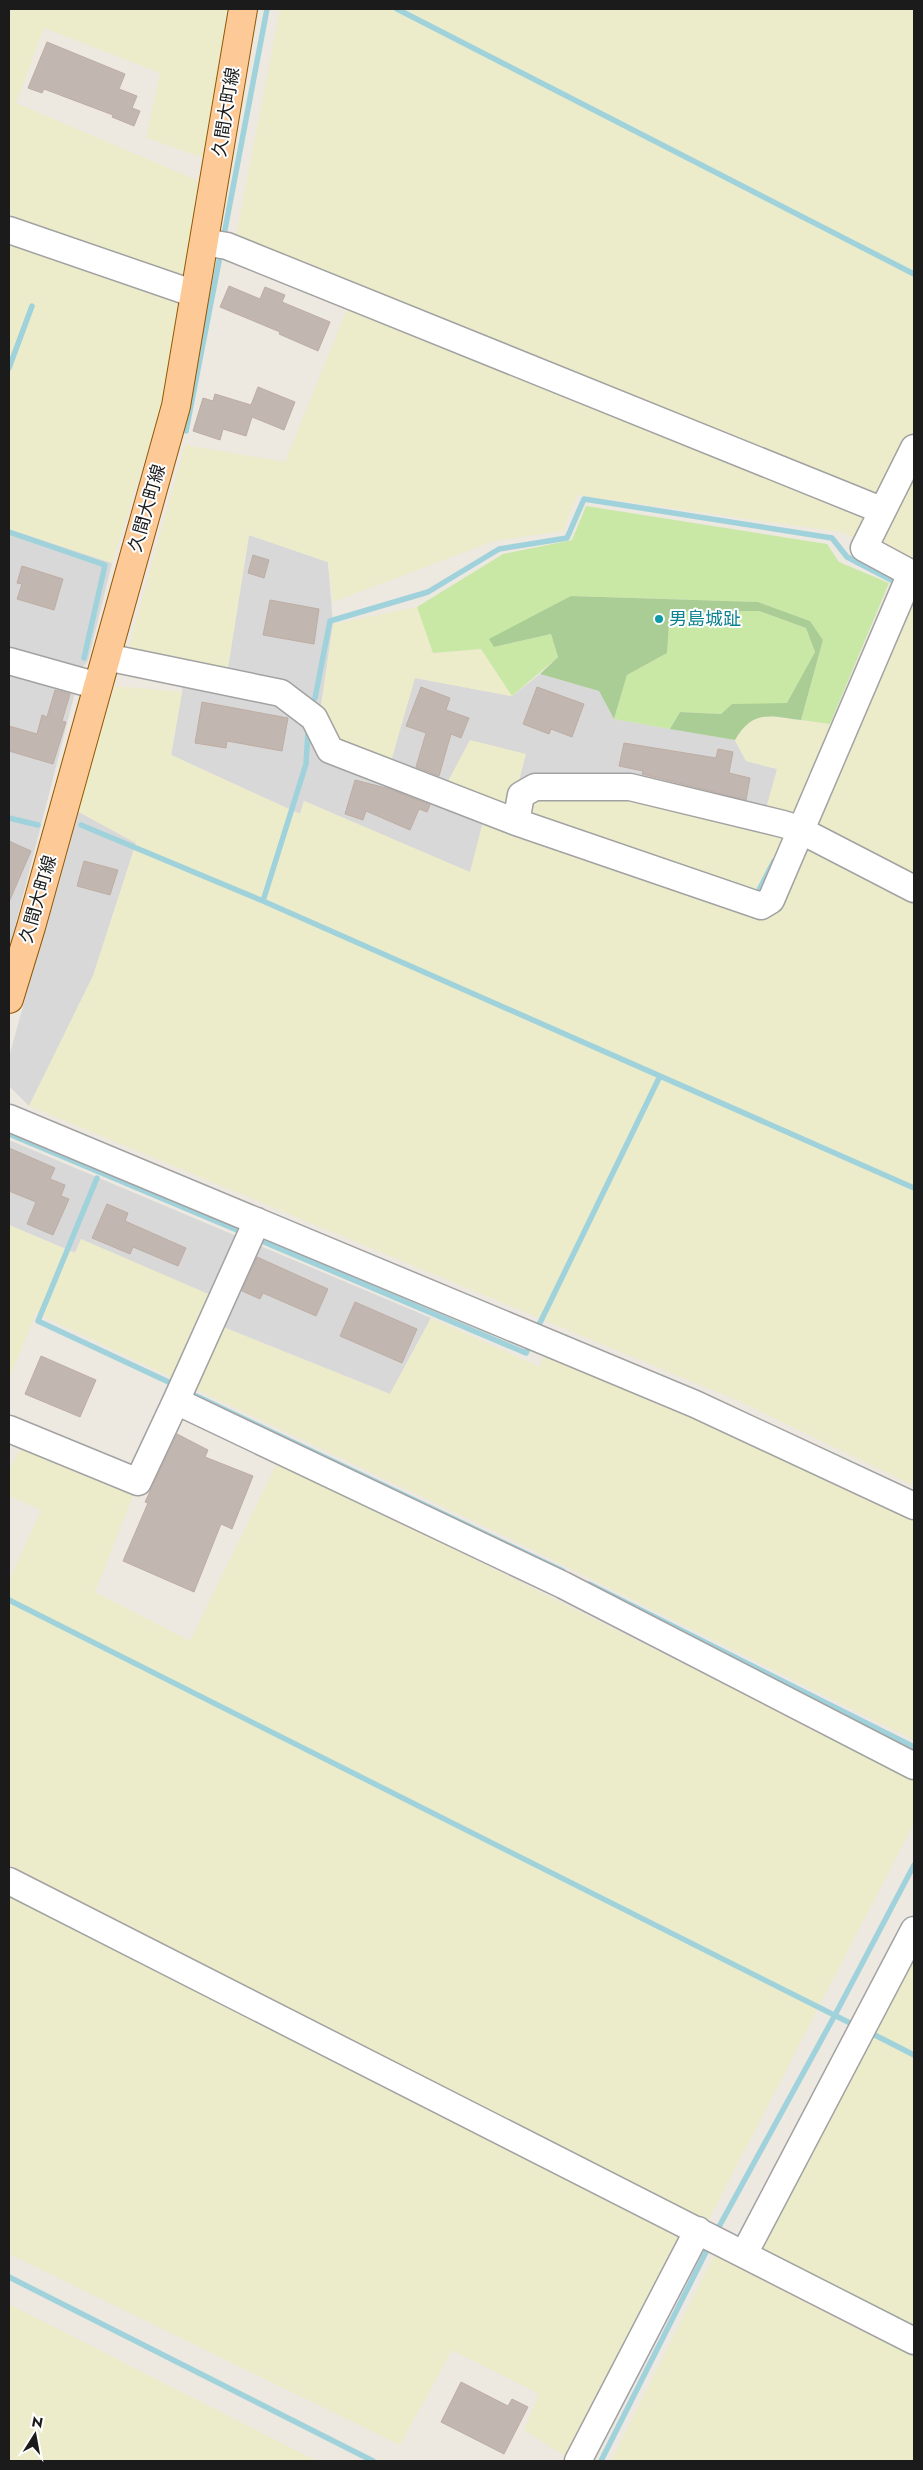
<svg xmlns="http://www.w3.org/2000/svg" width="923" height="2470" font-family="Jost,'Noto Sans JP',sans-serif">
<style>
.residential{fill:#d9d8d8}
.farmland{fill:#ececcb}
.grass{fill:#cae8a5}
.forest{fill:#a9cd95}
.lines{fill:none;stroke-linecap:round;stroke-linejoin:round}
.stream{stroke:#a0d2db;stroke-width:5.5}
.building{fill:#c1b7b0;stroke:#beada3}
.minor-casing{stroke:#a2a2a2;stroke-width:29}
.major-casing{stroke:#925800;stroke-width:30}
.minor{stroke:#fff;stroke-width:26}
.major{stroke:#fcc997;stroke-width:28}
.culture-dot{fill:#0f9aa8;stroke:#fff;stroke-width:2}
.labels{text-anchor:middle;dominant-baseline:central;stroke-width:4;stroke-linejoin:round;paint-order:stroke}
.street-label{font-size:18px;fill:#1b1b1b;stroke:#fff}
.culture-label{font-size:18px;fill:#0d838f;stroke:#fff;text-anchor:start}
</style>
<rect width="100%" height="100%" fill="#ede8e0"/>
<!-- residential -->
<path class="residential" d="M9,529L112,563L88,661L81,669L9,950Z
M249,535L328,562L333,624L321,706L415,678L512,696L540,674L599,691L614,719L735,740L746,761L778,769L762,823L487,806L471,873L304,801L300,814L171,755L186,669L226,680Z
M77,811L136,843L93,976L29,1106L9,1086V1057Z
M9,1140L431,1318L390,1394L203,1319L81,1239L75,1253L9,1225Z"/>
<!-- farmland -->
<path class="farmland" d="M9,9H228L204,158L146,138L160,73L44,28L16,103L199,181L163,402L112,563L9,529Z
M280,9H914V568L841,532L577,495L563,531L494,541L333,602L328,562L249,535L226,680L127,654L185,445L285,462L354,292L235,241Z
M914,599V1486L739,1401L29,1106L93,976L136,843L77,811L115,686L182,692L171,755L300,814L304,801L470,872L487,806L446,785L470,740L526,754L515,796L625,792L762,823L777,769L746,761L735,740L743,726L762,715L830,724L853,734Z
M417,607L433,653L481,649L512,696L415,678L390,765L330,741L321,706L333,624Z
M9,1225L75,1253L81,1239L213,1296L203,1319L390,1394L431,1318L540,1367L545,1352L724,1428L914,1520V1740L513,1540L36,1313L9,1380Z
M22,1444L134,1493L95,1592L190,1641L278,1461L914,1779V1823L706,2225L568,2458L524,2430L539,2394L452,2350L400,2445L9,2254V1581L41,1510L9,1496V1471Z
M914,1939V2461H611L717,2250L741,2270Z
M9,2304L317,2461H9Z"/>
<!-- grass -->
<path class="grass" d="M586,506L827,544L839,562L889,583L830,724L801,720L823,640L810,621L758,602L571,596L494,647L551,634L558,657L512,696L481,649L433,653L417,607L503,554L572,540Z
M759,611L806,628L815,652L787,704H732L721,714L680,712L670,729L614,719L627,675L667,653L670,612Z"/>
<!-- forest -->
<path class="forest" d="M571,596L758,602L810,621L823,640L801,720C770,716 753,709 735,740L670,729L680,712L721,714L732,704L787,703L815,652L806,628L759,611L670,612L667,653L627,675L614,719L599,691L540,674L558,657L551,634L494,647L489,639Z"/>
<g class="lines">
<!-- stream -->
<path class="stream" d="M397,9L914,274
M223,240L267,9
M9,368L32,306
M186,431L221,251
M9,532L105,565L84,658
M315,698L330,621L428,592L499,549L567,538L584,499L832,538L847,557L899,584
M9,818L38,825
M81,825L263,901L914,1188
M759,890L774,861
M263,901L306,764L308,731
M9,1134L244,1233
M97,1178L38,1321L175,1385
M257,1239L526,1353L531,1342
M536,1331L660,1076
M188,1392L563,1571
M589,1584L914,1747
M9,1600L856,2026
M867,2031L914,2055
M715,2234L835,2015L914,1865
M9,2277L373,2461
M601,2461L710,2244"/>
</g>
<!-- building -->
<path class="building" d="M47,42L125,74L119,89L137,96L132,108L140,111L134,126L112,117L113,115L44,89L42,93L28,88Z
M229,286L260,299L265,287L285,295L282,302L330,322L318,351L279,334L280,332L220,307Z
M258,387L295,402L284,430L252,417L246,436L223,429L220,440L193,431L203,398L213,401L215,394L251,405Z
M253,555L269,560L264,578L248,573Z
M22,566L63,579L54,610L17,599L22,584L17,583Z
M270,600L319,609L314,644L263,635Z
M421,687L450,698L446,710L469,718L461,738L451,734L439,776L416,767L426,733L406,726Z
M537,687L584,704L572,737L551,729L549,734L523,724Z
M55,690L70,694L62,721L66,722L53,764L9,751V726L37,734L42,715L47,717Z
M202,702L288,718L282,751L227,741L226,748L195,743Z
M624,743L716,758L718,749L733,752L729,773L750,778L746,800L642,774L643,771L619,766Z
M355,780L390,789L430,805L427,812L419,809L410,830L366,811L363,820L345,814Z
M9,841L31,851L9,902Z
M84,861L118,870L110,895L77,886Z
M9,1148L55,1168L50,1179L65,1185L61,1196L69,1199L53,1235L27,1224L36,1202L9,1191Z
M107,1204L128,1213L125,1221L186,1248L178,1266L133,1247L130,1254L92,1238Z
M257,1257L328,1289L316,1316L263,1293L260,1299L242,1291Z
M355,1302L417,1329L402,1363L340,1336Z
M41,1356L96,1380L80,1417L25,1394Z
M177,1434L208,1450L205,1457L253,1476L232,1529L221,1524L194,1592L123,1561L148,1503L145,1502Z
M461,2382L508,2406L512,2399L528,2407L504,2454L441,2422Z"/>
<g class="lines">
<defs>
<path id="minor" d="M9,230L195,294
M204,242L227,246L881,510
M914,448L864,548L914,575
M106,657L281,693L314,718L330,750L516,822L761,906L771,900L911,573
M9,661L98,686
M516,822L521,795L535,787H630L783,824L796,828L914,889
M9,1118L695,1404L914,1506
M176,1401L257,1221
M9,1429L138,1482L176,1401L563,1585L914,1766
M9,1881L914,2341
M744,2254L914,1930
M578,2461L698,2230"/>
<path id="major" d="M9,999L31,927L176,406L243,9"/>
</defs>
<!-- minor casing -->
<use href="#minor" class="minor-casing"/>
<!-- major casing -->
<use href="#major" class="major-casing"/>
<!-- minor -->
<use href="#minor" class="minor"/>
<!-- major -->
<use href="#major" class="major"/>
</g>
<!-- markers -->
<circle class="culture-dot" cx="659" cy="619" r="5"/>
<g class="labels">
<!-- street labels -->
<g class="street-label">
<text transform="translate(226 112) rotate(-81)">久間大町線</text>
<text transform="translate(147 508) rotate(-74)">久間大町線</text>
<text transform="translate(38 899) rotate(-74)">久間大町線</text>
</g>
<!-- culture labels -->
<g class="culture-label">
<text x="669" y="619">男島城趾</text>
</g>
</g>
<!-- border -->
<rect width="923" height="2470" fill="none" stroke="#1b1b1b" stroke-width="20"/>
<!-- north arrow -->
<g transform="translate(35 2435) rotate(11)" stroke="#ffffff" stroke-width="4" paint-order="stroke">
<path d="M0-4L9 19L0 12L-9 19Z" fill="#1b1b1b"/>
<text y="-8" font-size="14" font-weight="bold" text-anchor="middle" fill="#1b1b1b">N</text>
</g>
</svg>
